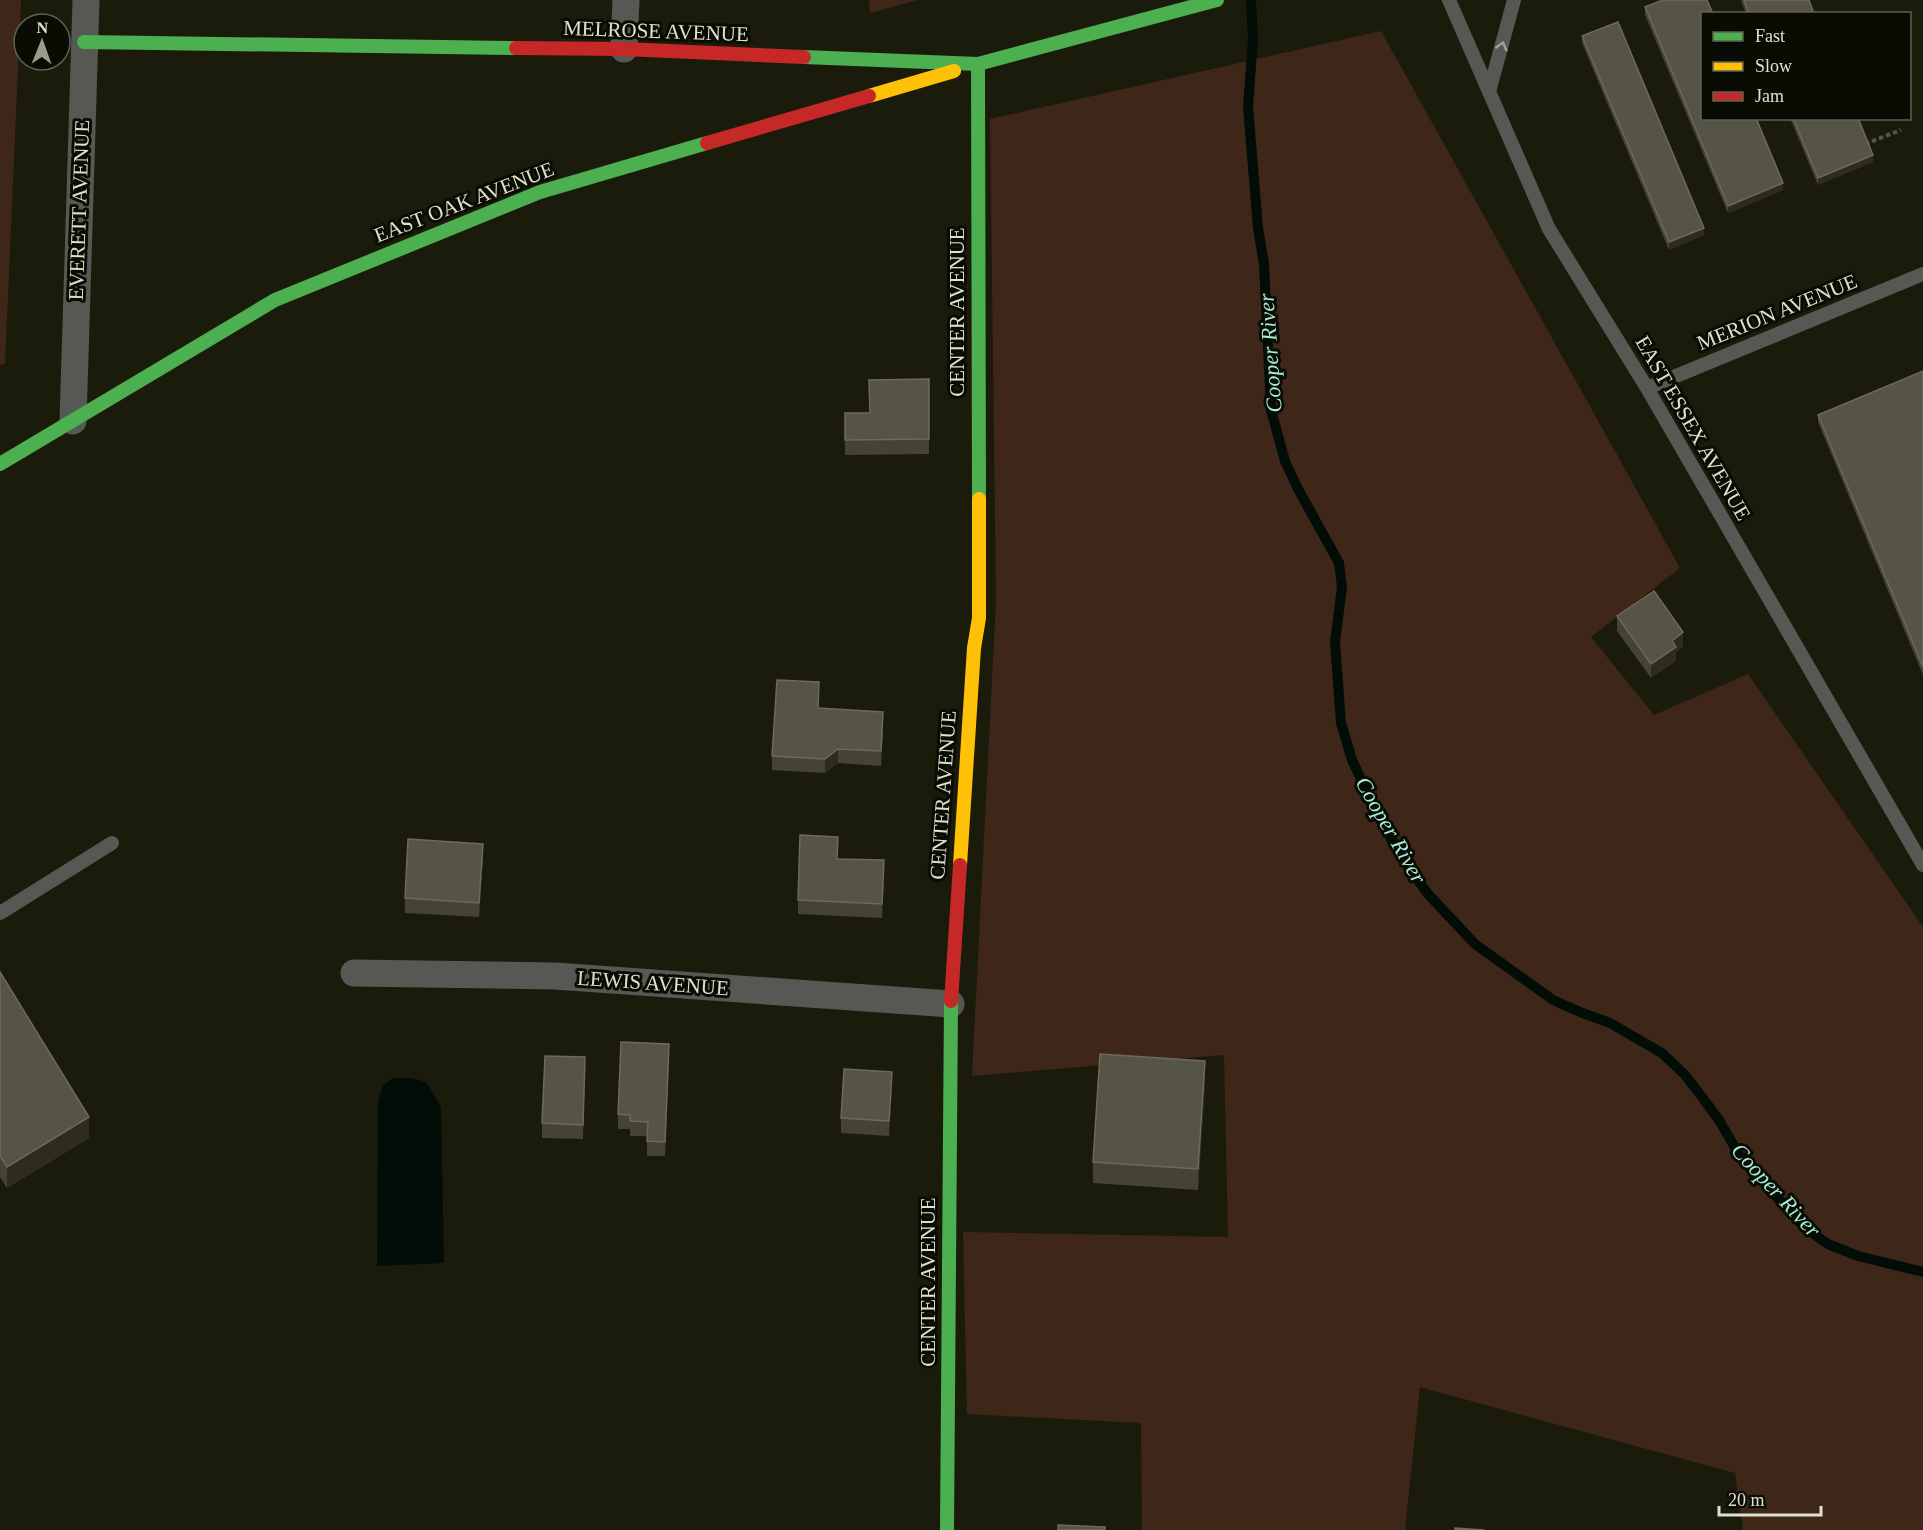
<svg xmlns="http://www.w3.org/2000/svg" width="1923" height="1530" font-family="Georgia,serif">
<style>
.green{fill:#3e2719}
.water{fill:#020d08}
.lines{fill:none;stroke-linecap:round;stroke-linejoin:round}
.stream{stroke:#020d08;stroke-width:10}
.path{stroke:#53554e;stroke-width:4;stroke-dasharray:4.5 3;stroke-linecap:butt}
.lane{stroke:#565853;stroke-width:14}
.street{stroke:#565853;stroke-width:27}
.fast{stroke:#4caf50;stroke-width:14}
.slow{stroke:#ffc107;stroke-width:14}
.jam{stroke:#c62828;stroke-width:14}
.wall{fill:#454336}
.shaded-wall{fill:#2d2c1e}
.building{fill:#555446;stroke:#6b6a5c;stroke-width:1.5}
.oneway{stroke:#a1a397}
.labels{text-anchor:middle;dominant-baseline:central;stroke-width:6;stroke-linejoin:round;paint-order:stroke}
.street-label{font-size:21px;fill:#dfe1cf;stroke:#0a0b02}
.water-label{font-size:22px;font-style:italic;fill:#a3edd9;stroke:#0a0b02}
</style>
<rect width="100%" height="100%" fill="#1b1b0b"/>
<!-- green -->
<path class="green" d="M0,0H21L5,364L0,365Z
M869,0H918L870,13Z
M1381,31L1680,568L1591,637L1654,715L1748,674L1923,927V1530H1743L1735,1473L1420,1387L1405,1530H1142L1141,1423L967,1414L963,1232L1228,1237L1224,1055L972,1076L996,601L990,119Z"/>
<!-- water -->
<path class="water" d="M394,1078H411L426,1082L441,1107L444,1263L377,1266L378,1101L383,1085Z"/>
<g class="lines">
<!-- stream -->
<path class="stream" d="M1251,0L1253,39L1248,107L1258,228L1264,264L1271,410L1285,461L1298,489L1339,563L1342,587L1335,642L1341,723L1352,760L1381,821L1404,861L1428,894L1475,944L1553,1000L1580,1012L1610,1023L1662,1053L1685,1075L1702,1097L1719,1120L1741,1158L1805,1228L1828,1244L1858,1256L1923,1272"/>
<!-- path -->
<path class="path" d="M1865,144L1901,130"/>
<!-- lane -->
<path class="lane" d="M1449,0L1549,229L1647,388L1923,865
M1489,92L1514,0
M1647,388L1923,274
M0,913L112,843"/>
<!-- street -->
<path class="street" d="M624,49L626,0
M73,421L86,0
M354,973L555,976L951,1004"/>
<!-- fast -->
<path class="fast" d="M84,42L516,48
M804,57L978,64L1217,0
M978,64L979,499
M0,464L275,300L540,192L707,143
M947,1530L951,1001"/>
<!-- slow -->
<path class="slow" d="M869,96L954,71
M960,865L974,648L979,618V499"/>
<!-- jam -->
<path class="jam" d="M516,48L624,49L804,57
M707,143L869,96
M951,1001L960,865"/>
</g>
<!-- wall -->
<path class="wall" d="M1741,0H1809L1814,14H1746Z
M1645,7L1783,190L1728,213L1645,15Z
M1582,36L1704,235L1669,250L1582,43Z
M1790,118H1858L1873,162L1818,185Z
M1923,371V675L1818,422V415Z
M929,379V454L845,455V413H870Z
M1617,616L1683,647L1676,652V661L1651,678L1617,631Z
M819,697V708L883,726L881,766L838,763L825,773L772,770V756Z
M483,858L479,917L405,913V898Z
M837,859L884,875L882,918L798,914V900Z
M0,972L89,1138L7,1188L0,1177Z
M669,1058L665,1156H647V1136H630V1129H618V1114Z
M585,1072L583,1139L542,1138V1123Z
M1205,1083L1198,1190L1093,1183V1162Z
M892,1087L889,1136L841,1133V1118Z"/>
<!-- shaded-wall -->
<path class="shaded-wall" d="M1873,155V162L1818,185V178Z
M1783,183V190L1728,213V206Z
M1704,228V235L1669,250V242Z
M1683,632V647L1676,652V661L1651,678V664L1672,641Z
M883,712V726L881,766V751Z
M838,749V763L825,773V759Z
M483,844V858L479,917V903Z
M884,860V875L882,918V904Z
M669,1044V1058L665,1156V1142Z
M1205,1061V1083L1198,1190V1169Z
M892,1072V1087L889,1136V1121Z
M89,1117V1138L7,1188V1167Z"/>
<!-- building -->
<path class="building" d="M1663,0H1707L1713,14H1702V118H1756L1783,183L1728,206L1645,7Z
M1744,0H1809L1814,14H1749Z
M1618,22L1704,228L1669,242L1582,36Z
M1793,118H1858L1873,155L1818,178Z
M1923,371V667L1818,415Z
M929,379V439L845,440V413H870L869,380Z
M1654,591L1683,632L1672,641L1676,647L1651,664L1617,616Z
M777,680L819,682L818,708L883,712L881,751L838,749L825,759L772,756Z
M800,835L838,837L837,859L884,860L882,904L798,900Z
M408,839L483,844L479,903L405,898Z
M0,972L89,1117L7,1167L0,1156Z
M621,1042L669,1044L665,1142L647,1141L648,1122L630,1121V1115L618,1114Z
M1100,1054L1205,1061L1198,1169L1093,1162Z
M545,1056L585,1057L583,1125L542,1123Z
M844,1069L892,1072L889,1121L841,1118Z
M1058,1525L1105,1527V1530H1058Z
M1455,1528L1484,1530H1455Z"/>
<!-- one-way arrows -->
<defs><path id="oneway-chevron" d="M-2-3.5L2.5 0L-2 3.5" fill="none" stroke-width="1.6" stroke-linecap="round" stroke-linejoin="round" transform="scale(1.5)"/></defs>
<use class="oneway" href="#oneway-chevron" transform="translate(1502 46) rotate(-75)"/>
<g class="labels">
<!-- street labels -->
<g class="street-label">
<text transform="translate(656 31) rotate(2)">MELROSE AVENUE</text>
<text transform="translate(464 202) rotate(-21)">EAST OAK AVENUE</text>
<text transform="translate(79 210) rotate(-88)">EVERETT AVENUE</text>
<text transform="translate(957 312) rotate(-90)">CENTER AVENUE</text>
<text transform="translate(1777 312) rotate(-22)">MERION AVENUE</text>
<text transform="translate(1693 428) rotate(60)">EAST ESSEX AVENUE</text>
<text transform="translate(943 795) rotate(-86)">CENTER AVENUE</text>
<text transform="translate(653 983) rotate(4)">LEWIS AVENUE</text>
<text transform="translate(928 1282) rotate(-90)">CENTER AVENUE</text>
</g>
<!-- water labels -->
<g class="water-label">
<text transform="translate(1270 353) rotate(-94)">Cooper River</text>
<text transform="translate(1391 830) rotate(60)">Cooper River</text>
<text transform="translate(1776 1190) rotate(47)">Cooper River</text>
</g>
</g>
<!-- legend -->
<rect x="1701" y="12" width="210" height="108" fill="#0a0b02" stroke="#5f6154" stroke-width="1.5"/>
<rect x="1713" y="32" width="30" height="9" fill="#4caf50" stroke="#5f6154" stroke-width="1.5"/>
<text x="1755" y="42" font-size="18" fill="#dfe1cf">Fast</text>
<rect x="1713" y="62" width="30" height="9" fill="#ffc107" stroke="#5f6154" stroke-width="1.5"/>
<text x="1755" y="72" font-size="18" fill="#dfe1cf">Slow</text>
<rect x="1713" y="92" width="30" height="9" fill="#c62828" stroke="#5f6154" stroke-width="1.5"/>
<text x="1755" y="102" font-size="18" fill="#dfe1cf">Jam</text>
<!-- north arrow -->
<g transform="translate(42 42) rotate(1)"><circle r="28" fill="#0a0b02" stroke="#5f6154" stroke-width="1.5"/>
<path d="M0-4.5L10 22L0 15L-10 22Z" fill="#9a9c8a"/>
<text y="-9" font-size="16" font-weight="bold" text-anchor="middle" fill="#dfe1cf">N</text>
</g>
<!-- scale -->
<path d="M1719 1506v9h102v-9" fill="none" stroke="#dfe1cf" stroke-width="3"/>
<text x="1728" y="1506" font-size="18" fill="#dfe1cf" stroke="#0a0b02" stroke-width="4.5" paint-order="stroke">20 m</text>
</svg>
